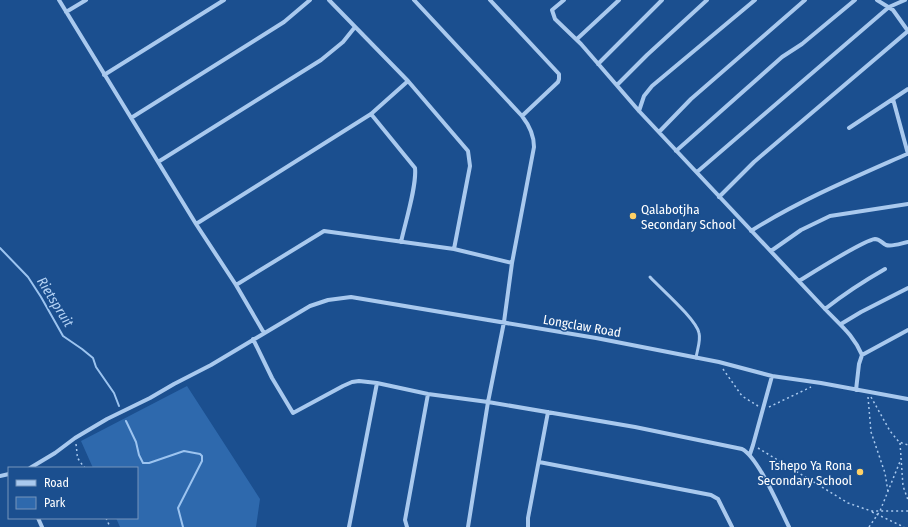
<svg xmlns="http://www.w3.org/2000/svg" width="908" height="527" font-family="'Fira Sans Condensed',sans-serif">
<style>
.green{fill:#2e69ad}
.lines{fill:none;stroke-linecap:round;stroke-linejoin:round}
.stream{stroke:#9cc4f0;stroke-width:2}
.path{stroke:#a9c9ee;stroke-width:1.5;stroke-dasharray:2 3;stroke-linecap:butt}
.lane{stroke:#a9c9ee;stroke-width:3}
.street{stroke:#a9c9ee;stroke-width:4}
.poi-dot{fill:#ffd166;stroke:#1b4f8f;stroke-width:1.5}
.labels{text-anchor:middle;dominant-baseline:central;stroke-width:3;stroke-linejoin:round;paint-order:stroke}
.poi-label{font-size:13px;fill:#fff;stroke:#1b4f8f;text-anchor:start}
.street-label{font-size:13px;fill:#fff;stroke:#1b4f8f}
.water-label{font-size:14px;font-style:italic;fill:#b5d3f5;stroke:#1b4f8f}
</style>
<rect width="100%" height="100%" fill="#1b4f8f"/>
<!-- green -->
<path class="green" d="M187,386L260,499L256,527H120L116,518H137V468H93L81,441Z"/>
<g class="lines">
<!-- stream -->
<path class="stream" d="M0,248L28,277L41,297L63,336L82,349L93,358L96,367L114,393L119,406
M126,421L136,442L139,455L143,463H149L184,451L200,454L202,456V461L178,508L183,527"/>
<!-- path -->
<path class="path" d="M723,369L742,396L758,406
M868,397L871,432L885,473L888,492
M871,397L890,431L899,442L908,445
M769,407L811,387
M900,443L903,486L908,500
M76,444C78,458 75,456 85,468
M758,448L848,503L871,511H908
M872,512L904,527
M106,518L110,527
M869,527L880,511L901,459"/>
<!-- lane -->
<path class="lane" d="M650,277C661,289 696,319 699,333C701,341 697,350 696,358"/>
<!-- street -->
<path class="street" d="M59,0L196,224L236,285L264,333
M329,0L408,81L468,151L470,166L454,249
M414,0L522,116C529,125 534,135 534,147L512,263L504,322L488,402L468,527
M490,0L559,74V79L558,82L522,116
M564,0L552,10L555,19L581,44L639,111L825,309C840,325 853,334 862,355
M877,0L893,10L908,31
M66,12L86,0
M577,39L619,0
M598,64L662,0
M104,75L224,0
M617,85L647,55L707,0
M893,99L908,154
M639,111L644,96L652,86L755,0
M371,114L415,168C417,186 405,223 401,242
M131,118L284,22L310,0
M849,128L908,89
M659,132L691,99L805,0
M676,151L782,57L802,44L855,0
M158,162L321,60L343,42L355,27
M697,172L889,7L905,0
M719,197L754,162L908,31
M196,224L371,114L408,81
M751,231C800,200 855,177 907,154
M771,251L801,230L830,216L908,204
M799,281C812,273 864,240 875,239C880,239 882,243 886,245C892,247 902,243 908,242
M236,285L324,231L454,249L512,263
M825,309C844,294 864,281 885,269
M841,324L861,312L908,288
M253,339L272,378L293,413L343,386L352,382L359,381L377,383L428,394L488,402L635,427L742,449C758,457 780,509 789,527
M856,390L859,364L862,355L908,330
M750,454L753,445L772,376
M539,462L711,495L718,499L732,527
M30,468L55,453L75,438L107,419L150,398L174,384L211,365L310,306L328,300L351,297L596,338L719,362L772,376L821,383L908,399
M0,476L9,474
M38,518L42,527
M349,527L377,383
M407,527L405,520L428,394
M528,527V518L548,412"/>
</g>
<!-- markers -->
<g class="poi-dot">
<circle cx="633" cy="216" r="4"/>
<circle cx="860" cy="472" r="4"/>
</g>
<g class="labels">
<!-- poi labels -->
<g class="poi-label">
<text x="641" y="209">Qalabotjha<tspan x="641" dy="15">Secondary School</tspan></text>
<text x="852" y="465" text-anchor="end">Tshepo Ya Rona<tspan x="852" dy="15">Secondary School</tspan></text>
</g>
<!-- street labels -->
<g class="street-label">
<text transform="translate(582 326) rotate(10)">Longclaw Road</text>
</g>
<!-- water labels -->
<g class="water-label">
<text transform="translate(55 302) rotate(58)">Rietspruit</text>
</g>
</g>
<!-- legend -->
<rect x="8" y="467" width="130" height="52" fill="#1b4f8f" stroke="#7695bc"/>
<rect x="16" y="480" width="20" height="6" fill="#a9c9ee" stroke="#7695bc"/>
<text x="44" y="487" font-size="12" fill="#ffffff">Road</text>
<rect x="16" y="497" width="20" height="12" fill="#2e69ad" stroke="#7695bc"/>
<text x="44" y="507" font-size="12" fill="#ffffff">Park</text>
</svg>
